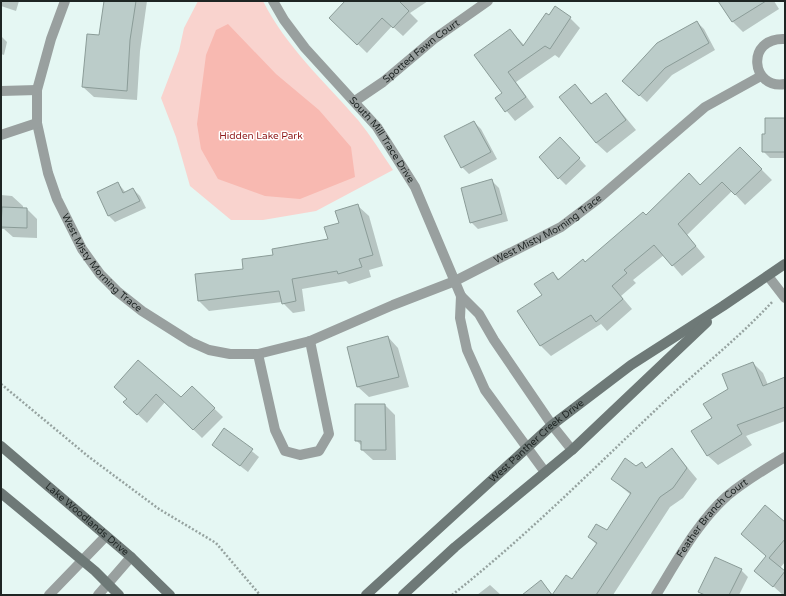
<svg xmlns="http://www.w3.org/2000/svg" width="786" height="596" font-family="'Varela Round',sans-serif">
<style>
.green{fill:#f9d3ce}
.water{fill:#f8b9b1}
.shadow{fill:#0003}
.building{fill:#bbccc9;stroke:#8b9c98}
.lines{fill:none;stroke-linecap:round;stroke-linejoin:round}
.path{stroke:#96a3a0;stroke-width:2.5;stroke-dasharray:2 2;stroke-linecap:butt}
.street{stroke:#99a09f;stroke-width:10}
.secondary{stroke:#6e7977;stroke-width:10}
.labels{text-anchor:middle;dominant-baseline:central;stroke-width:3;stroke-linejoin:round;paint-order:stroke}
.street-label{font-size:10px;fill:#1e2523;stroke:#fff}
.park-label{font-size:10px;fill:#8f1818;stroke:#fff}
</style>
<rect width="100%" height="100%" fill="#e5f7f3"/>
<!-- green -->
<path class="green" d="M198,1H263C286,47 325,82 358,120C371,136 382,154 393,170L316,211L263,220H231L190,186L176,137L161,98L179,51L184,28Z"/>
<!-- water -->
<path class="water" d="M228,24L276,74L319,110L351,147L355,177L300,199L265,196L218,179L201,149L197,124L206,55L216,30Z"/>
<!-- shadow -->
<path class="shadow" d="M1,1H19L16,11L1,6Z
M105,1H147L140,51L137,100L94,97L83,87L99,36Z
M347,1H428L410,13L418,21L403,36L392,26L367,53L340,27Z
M720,1H774L779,9L743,32L733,22Z
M555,8L570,18L580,28L559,58L555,55L516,82L534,107L515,121L496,98L503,94L510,30L525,46Z
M697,22L704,29L715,50L672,75L647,102L630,87Z
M1,36L7,42L4,55L1,54Z
M575,85L592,104L606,94L636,130L607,153L596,143Z
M785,119V158H770L763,151L766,135Z
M474,122L481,129L497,159L469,174L462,167Z
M560,138L586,166L566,185L559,178Z
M740,148L772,180L745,205L732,191L687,235L705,257L682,276L664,255L633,280L636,283L621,296L632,309L607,331L601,324L551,356L541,346L519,311L543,296L553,273L560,280L586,263L646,216L701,187Z
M492,181L499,188L508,221L478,229L471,222Z
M118,183L126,193L133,189L140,196L146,208L115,222L108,215Z
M1,195L12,196L23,206V209H27L37,219V238L13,237L4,229H1Z
M358,206L369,216L383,266L369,270L371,277L349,284L346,281L302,289L305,311L293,313L282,302L209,311L199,301L244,269L274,256L329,240L340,223Z
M388,337L398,348L409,387L369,397L358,387Z
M138,361L181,398L192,387L223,417L202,438L165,402L147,423L134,411L127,399Z
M753,363L763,373L768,385L785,378V421L746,436L752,445L718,465L707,455L713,418L729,389Z
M385,405L395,415L396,460H373L362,450V446L356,440Z
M224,429L259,457L248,472L213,445Z
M672,449L697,479L683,498L670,507L613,595H523L541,581L553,595L572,580L597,545L589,537L607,532L631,495L612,479L641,463L647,468Z
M785,523V562L780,568L785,573V595H783L755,570L767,557L742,534Z
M741,570L748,577L739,595H703L699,591Z
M490,585L501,595H477Z"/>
<!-- building -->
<path class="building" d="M104,1H136L130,40L127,91L82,87L87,34L99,35Z
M345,1H399L409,11L393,28L382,18L357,45L329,18Z
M718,1H766L732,22Z
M555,6L571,17L550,49L545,46L508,72L526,97L505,112L495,98L502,93L474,55L510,29L523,46L546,13L549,15Z
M697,21L709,43L665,68L639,96L622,81L657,43Z
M575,84L591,104L606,93L626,120L596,143L559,97Z
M765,118H785V152H762V134H765Z
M474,121L491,152L461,168L444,136Z
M560,137L580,158L558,179L539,157Z
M740,147L762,169L735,195L722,182L678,224L696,246L672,266L654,245L624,270L627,273L612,286L623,299L596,322L591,315L540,346L517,311L542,295L534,284L553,272L558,280L583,259L585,262L643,212L646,215L689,173L700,185Z
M492,179L502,214L470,223L461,188Z
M118,182L123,193L133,188L140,201L108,216L97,192Z
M358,204L373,255L359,259L362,267L338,274L337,271L292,279L296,301L282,304L279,291L198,301L195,274L243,269L242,259L273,255L272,249L328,239L324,227L339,223L335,211Z
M2,207L27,208V228L1,227Z
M388,336L399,377L357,387L347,347Z
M138,360L181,397L192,386L215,408L193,430L156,394L137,415L123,402L127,399L114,387Z
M753,362L763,386L785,377V407L737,425L742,434L707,456L691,431L712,418L703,404L728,389L722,374Z
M355,404H385L386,450H361V441H355Z
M224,428L253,449L240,466L212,445Z
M672,448L687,468L673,488L660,497L596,595H522L541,580L552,595L566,575L572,579L597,543L588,537L596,524L607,530L631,493L611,479L625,458L636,466L642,462L646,468Z
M765,505L785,522V539L769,558L785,571L773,587L754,571L766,556L741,534Z
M715,557L742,569L729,595H705L698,592Z"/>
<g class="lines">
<!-- path -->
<path class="path" d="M1,384L89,457L159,509L216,543L260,595
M452,595C528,535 594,468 664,402C700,368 739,338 773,301"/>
<!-- street -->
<g class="street">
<path id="s1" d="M65,1L51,39L37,90V123L48,173L57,199L82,249L100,274L118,292L142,311L191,342L209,350L230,354H258L310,341L393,305L455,281L561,227L598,199L705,107L761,76"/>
<path id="s2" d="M273,1L284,20L305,48L377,127L415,187L461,296L460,318L467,350L485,390L545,472"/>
<path d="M785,39C745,37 751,90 785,84"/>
<path d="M1,91L37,90"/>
<path id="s3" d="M355,101L383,82L434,39L488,1"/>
<path d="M1,135L37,123"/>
<path d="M768,276L785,298"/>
<path d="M461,296L479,314L494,340L552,425L572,450"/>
<path d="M258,354L275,430L285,451L300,455L319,451L329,434L310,341"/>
<path d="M49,595L106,536"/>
<path d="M98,595L131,557"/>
<path id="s4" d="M656,595C677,561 697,523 727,496C745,481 765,469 785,457"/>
</g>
<!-- secondary -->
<g class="secondary">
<path id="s5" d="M1,446L131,557L170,595"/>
<path d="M1,493L95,571L119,595"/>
<path id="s6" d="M366,595L552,425L631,365L723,306L785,264"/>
<path d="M403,595L455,547L572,450L707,322"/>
</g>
</g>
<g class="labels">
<!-- street labels -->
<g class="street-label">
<text stroke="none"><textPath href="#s3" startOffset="83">Spotted Fawn Court</textPath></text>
<text stroke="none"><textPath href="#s2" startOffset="177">South Mill Trace Drive</textPath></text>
<text stroke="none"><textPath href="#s1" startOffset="792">West Misty Morning Trace</textPath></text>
<text stroke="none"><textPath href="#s1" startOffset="284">West Misty Morning Trace</textPath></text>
<text stroke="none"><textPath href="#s6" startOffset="230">West Panther Creek Drive</textPath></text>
<text stroke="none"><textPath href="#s5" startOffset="113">Lake Woodlands Drive</textPath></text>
<text stroke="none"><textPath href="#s4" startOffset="96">Feather Branch Court</textPath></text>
</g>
<!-- park labels -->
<g class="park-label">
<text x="261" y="136">Hidden Lake Park</text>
</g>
</g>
<!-- border -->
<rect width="786" height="596" fill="none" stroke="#1e2523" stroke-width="4"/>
</svg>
